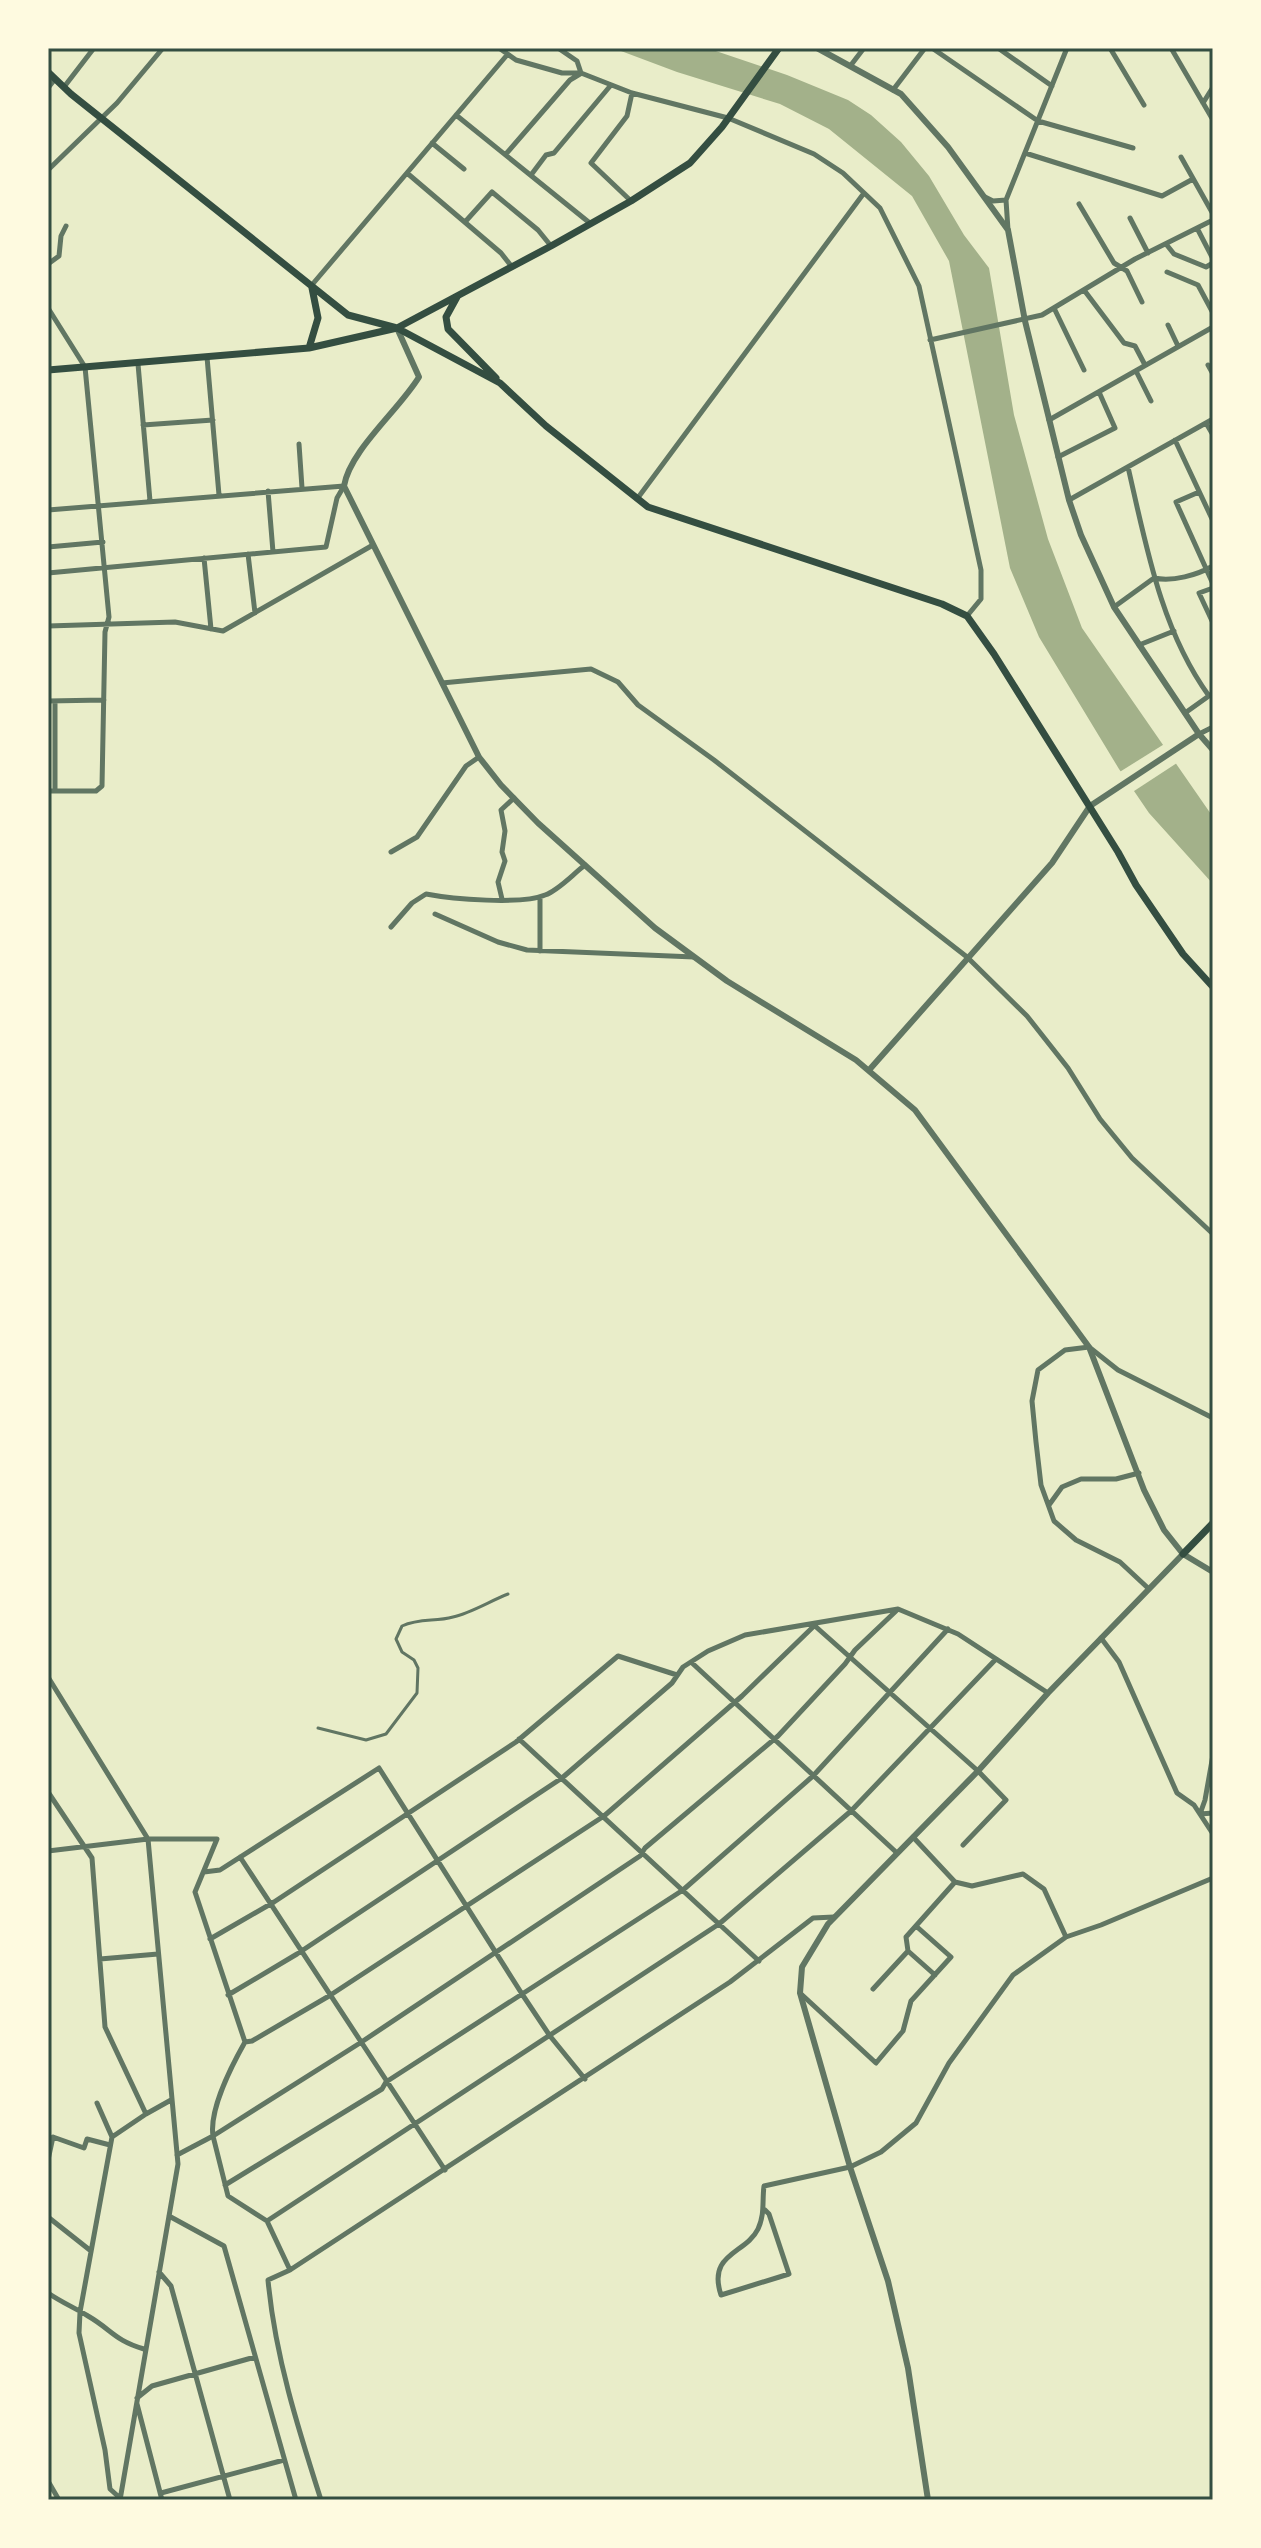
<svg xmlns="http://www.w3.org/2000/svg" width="1261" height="2548" font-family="'Libre Baskerville',serif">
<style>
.water{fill:#a3b18a}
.pier{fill:#e9edc9}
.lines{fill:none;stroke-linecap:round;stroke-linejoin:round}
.pedestrian{stroke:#617663;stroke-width:3}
.minor{stroke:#617663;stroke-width:5}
.tertiary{stroke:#617663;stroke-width:6}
.secondary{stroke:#344e41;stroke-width:7}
.neatline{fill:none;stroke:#344e41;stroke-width:3}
</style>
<rect width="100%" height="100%" fill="#e9edc9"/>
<!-- water -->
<path class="water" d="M613,48H707L787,75L848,100L871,115L901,142L929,176L964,235L989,268L1014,415L1048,539L1082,628L1213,817V884L1149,813L1119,769L1039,637L1010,568L949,261L912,196L829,129L780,104L677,72Z"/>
<!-- pier -->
<path class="pier" d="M1166,743L1180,761L1131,793L1118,773Z"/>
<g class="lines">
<!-- pedestrian -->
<path class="pedestrian" d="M318,1728L366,1740L386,1734L417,1693L418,1668L414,1660L402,1652L396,1639L402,1626C420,1618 435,1622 453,1617C471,1613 490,1601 508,1594"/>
<!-- minor -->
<path class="minor" d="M499,48L516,60L562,73H581L632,93L728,118L814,154L843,173L880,208L919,286L958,464L981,570V599L967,616
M558,48L577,61L581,73
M932,48L1038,121L1133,148
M998,48L1052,86
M1085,48H1088
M1110,48L1144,105
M1171,48L1213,120
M851,65L864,48
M64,87L94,48
M48,88L55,79
M893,90L925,48
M1203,103L1213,87
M456,115L591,224
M432,143L464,169
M1025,153L1162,196L1193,179
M506,154L570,80L580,74
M1181,157L1213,214
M48,170L117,103L163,48
M407,173L501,253L512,267
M531,175L546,155L554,153L611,85
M985,197L993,201L1006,200
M631,201L591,163L627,116L632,93
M1079,204L1114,263L1127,271L1142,302
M1130,218L1148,253
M465,222L492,192L538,230L551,246
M1197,228L1213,259
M1008,230L1006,200L1067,48
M1166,244L1174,254L1206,267L1213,263
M48,264L59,256L61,236L66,226
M1167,272L1198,285L1213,313
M311,286L507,55
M1084,290L1124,343L1135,346L1145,365
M48,308L85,367L109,617L105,632L102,786L96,791H48
M1054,308L1084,370
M1168,325L1178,346
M930,340L1042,315L1135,259L1213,220
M207,357L219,495
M138,364L150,501
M1208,365L1213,374
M1136,371L1151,401
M1049,420L1213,327
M1206,423L1213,435
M143,425L213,420
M1175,440L1213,521
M299,444L302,488
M1058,457L1115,428L1099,392
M1128,467C1146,545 1161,630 1209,696
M268,491L273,552
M1199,492L1176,502L1213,584
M637,499L864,193
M1069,500L1213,419
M48,510L344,486L337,498L326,547L48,573
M48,547L103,542
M248,554L255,613
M204,558L211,629
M1213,588L1199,593L1213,623
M1114,607L1154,578C1173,582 1197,575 1213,566
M48,626L175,622L223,631L373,545
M1139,645L1174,631
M442,683L591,669L618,682L638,705L714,760L967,957L1027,1016L1068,1068L1100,1119L1132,1158L1213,1234
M48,701L104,700
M55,701V791
M1185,713L1213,693
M1199,734L1213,727
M391,852L417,837L466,766L479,757
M540,897V951
M502,899L498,882L505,861L502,852L505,831L501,810L514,798
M435,914L498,942L527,950L694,957
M391,927L412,903L426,894C452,899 521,905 545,895C559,890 573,874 585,865
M1049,1505L1062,1487L1081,1479H1116L1139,1473
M1149,1589L1120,1562L1076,1540L1054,1521L1041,1485L1036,1442L1032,1401L1038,1370L1065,1350L1089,1347L1118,1370L1213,1418
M815,1626L978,1771L1006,1800L963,1845
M1101,1638L1119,1662L1177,1793L1194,1805L1213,1834
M691,1662L897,1853
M48,1677L148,1839L178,2164L120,2500
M519,1739L759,1961
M1213,1755L1205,1800L1200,1814L1213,1813
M48,1792L92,1858L105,2027L146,2114
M913,1837L955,1882L972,1886L1023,1874L1044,1889L1066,1937
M48,1851L148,1839H217L195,1892L245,2042C232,2065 209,2110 213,2136L228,2196L267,2221L290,2270
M240,1857L445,2170
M204,1872L220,1870L379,1768L522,1994L550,2036L585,2079
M210,1939L274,1902L516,1742L618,1656L677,1675
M908,1951L935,1975
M100,1959L158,1954
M873,1989L908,1951L906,1937L955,1882
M800,1993L876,2063L903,2031L911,2001L951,1957L916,1926
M228,1995L297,1954L562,1778L672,1683L683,1667L708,1651L745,1635L898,1609L958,1634L1048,1693
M245,2042L252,2041L329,1996L604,1816L742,1696L814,1626
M97,2103L112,2137
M112,2137L80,2312L79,2333L105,2450L110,2489L120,2498
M112,2137L146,2114L171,2100
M177,2155L213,2136L360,2043L640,1856L645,1848L778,1736L845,1664L855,1650L896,1611
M48,2160L53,2137L84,2148L87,2139L110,2145
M225,2185L382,2089L386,2082L683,1890L813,1776L948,1629
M765,2210L769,2214L789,2274L721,2295C707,2253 746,2254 758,2229C765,2214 762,2201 764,2186L850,2167L881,2152L916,2123L949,2063L1013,1975L1066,1937L1101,1925L1213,1878
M169,2216L224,2246L296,2500
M48,2217L91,2251
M267,2221L719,1924L851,1811L996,1659
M159,2272L171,2286L230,2500
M48,2293C61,2302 75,2308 88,2316C112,2330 114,2340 144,2349
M137,2398L152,2386L255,2357
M137,2404L162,2500
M48,2481L59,2500
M161,2493L284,2460
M321,2500C298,2428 275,2356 268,2280L290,2270L730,1982L813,1918L834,1917"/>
<!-- tertiary -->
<path class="tertiary" d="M817,48L901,94L948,147L1008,230L1025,321L1069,500L1081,535L1114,607L1199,734L1213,750
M397,328L419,377C399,410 350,450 344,486L479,757L501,785L538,823L655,928L727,981L856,1060L915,1110L1089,1347L1144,1490L1164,1530L1183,1554L1213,1572
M870,1069L1052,863L1090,806L1199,734
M928,2500L908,2368L888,2281L850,2167L800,1993L802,1967L828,1924L978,1771L1048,1693L1183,1554"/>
<!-- secondary -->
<path class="secondary" d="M48,72L71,94L348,315L397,328L500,383L546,426L648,507L942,604L967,616L994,654L1118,852L1136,885L1183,954L1213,987
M457,297L446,317L448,329L496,378
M309,348L318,318L312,288
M48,370L309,348L397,328L551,246L631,201L690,163L722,127L779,48
M1183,1554L1213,1523"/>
</g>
<!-- border -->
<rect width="1261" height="2548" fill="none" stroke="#fefae0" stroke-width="100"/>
<rect x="50" y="50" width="1161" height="2448" class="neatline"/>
</svg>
